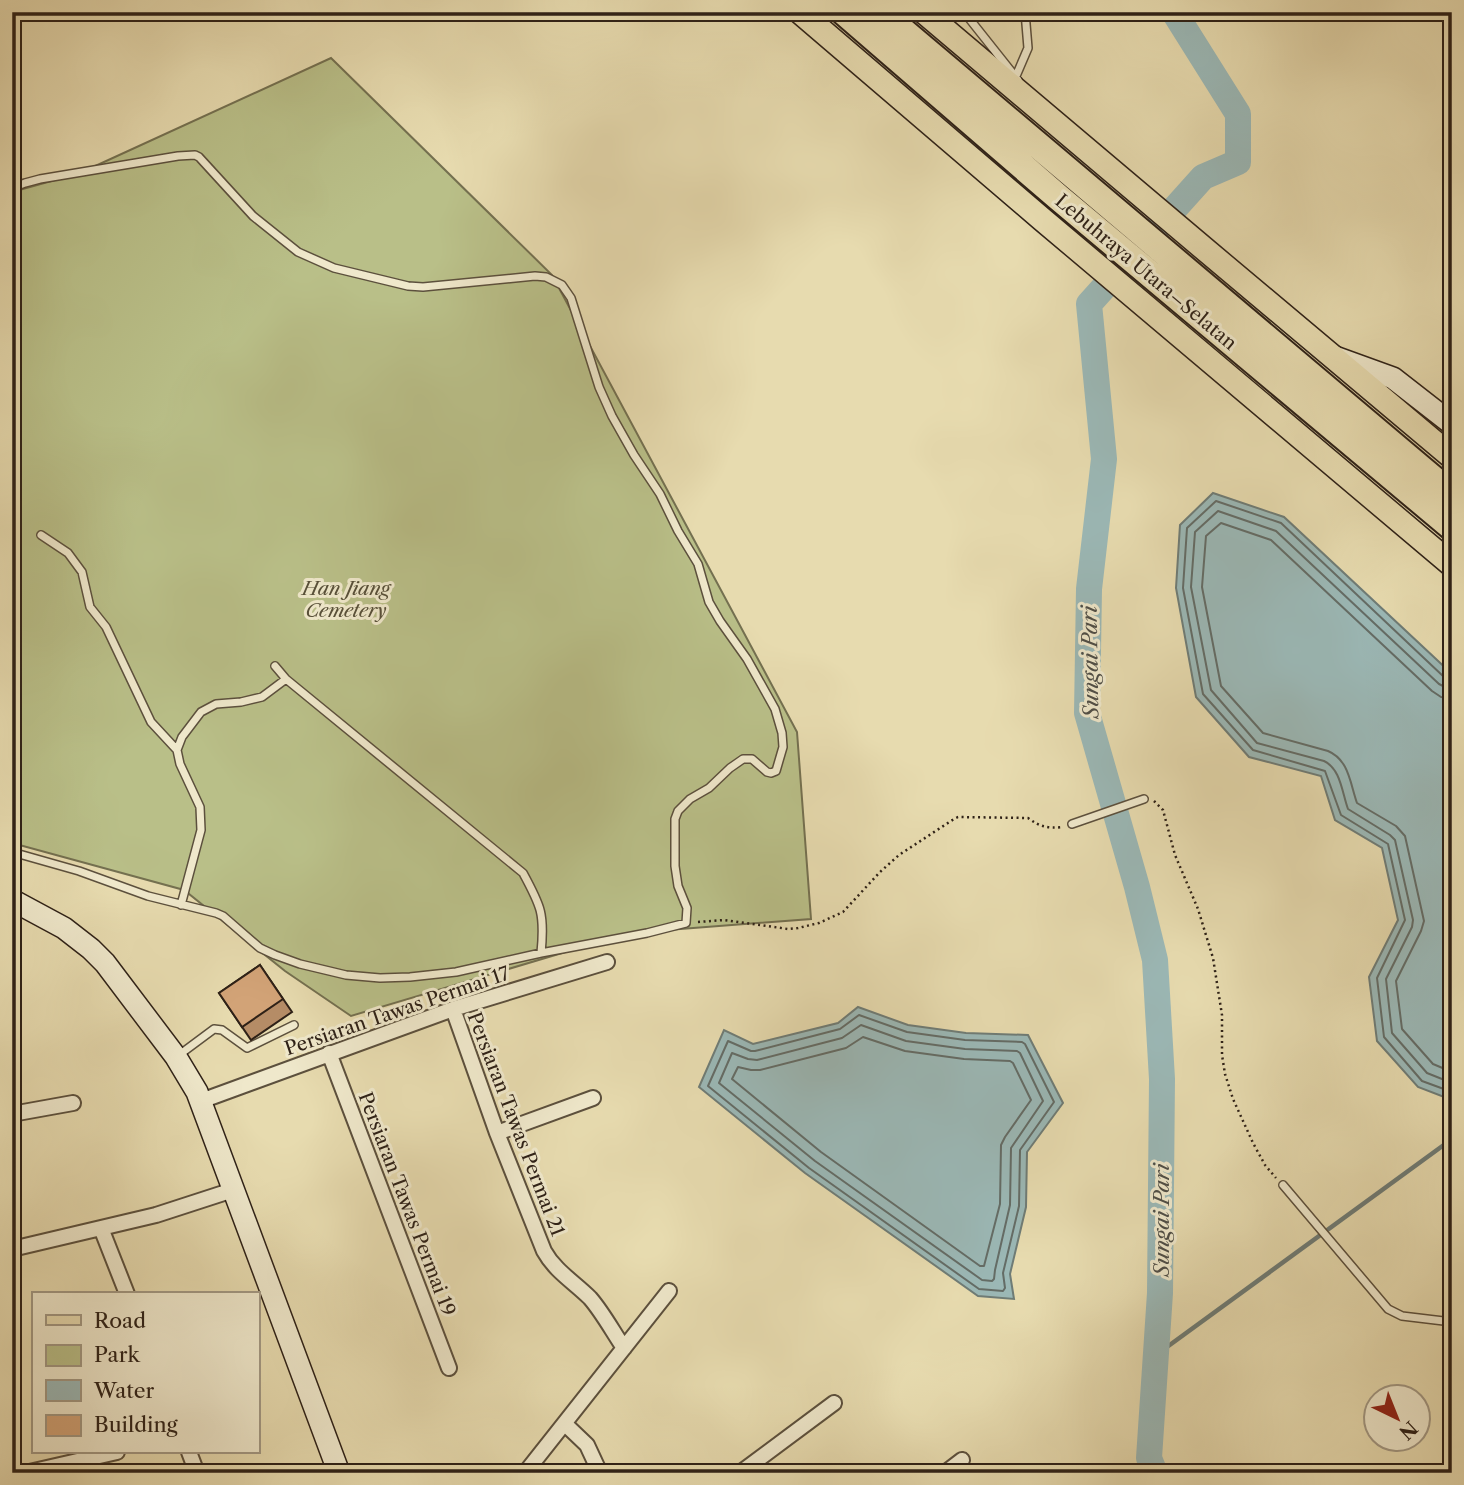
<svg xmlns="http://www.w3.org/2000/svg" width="1464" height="1485" font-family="'Libre Caslon Text',serif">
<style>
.green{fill:#b9bf88;stroke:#747050;stroke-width:2}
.water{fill:#9bb8b6;stroke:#6f7c76;stroke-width:2}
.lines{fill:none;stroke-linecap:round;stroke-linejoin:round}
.shore{stroke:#646c66;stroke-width:2}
.stream{stroke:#6f7c76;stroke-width:4.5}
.river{stroke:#9bb8b6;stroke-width:26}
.lane-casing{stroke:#5c503d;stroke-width:10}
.street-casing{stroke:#5c503d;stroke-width:18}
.secondary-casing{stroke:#2e2117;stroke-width:24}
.primary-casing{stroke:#2e2117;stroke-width:26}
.highway-casing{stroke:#2e2117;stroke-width:30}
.path{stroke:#2e2117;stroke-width:2.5;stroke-dasharray:2 3.5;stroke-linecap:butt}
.lane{stroke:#efe8cb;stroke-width:7}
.street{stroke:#efe8cb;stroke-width:14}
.secondary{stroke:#efe8cb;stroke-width:21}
.primary{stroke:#e7dbaf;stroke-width:23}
.highway{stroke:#e7dbaf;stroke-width:26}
.wall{fill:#b58c66;stroke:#2e2117;stroke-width:2}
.building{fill:#d2a377;stroke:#2e2117;stroke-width:2}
.labels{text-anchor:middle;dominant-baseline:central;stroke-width:6;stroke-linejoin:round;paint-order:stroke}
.street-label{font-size:19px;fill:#2e2117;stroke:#efe8cb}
.park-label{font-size:19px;font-style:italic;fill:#585039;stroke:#efe8cb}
.water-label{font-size:21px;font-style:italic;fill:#4f4e47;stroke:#efe8cb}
</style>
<rect width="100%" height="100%" fill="#e7dbaf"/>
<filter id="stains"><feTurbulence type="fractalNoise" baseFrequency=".00286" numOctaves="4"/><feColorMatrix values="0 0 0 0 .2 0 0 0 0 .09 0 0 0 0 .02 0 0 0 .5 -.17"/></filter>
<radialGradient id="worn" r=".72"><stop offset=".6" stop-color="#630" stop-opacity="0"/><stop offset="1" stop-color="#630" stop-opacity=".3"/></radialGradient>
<!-- green -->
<path class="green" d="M331,58L552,275L797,732L811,919L629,933L351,1016L285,971L184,890L12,843V192L80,173Z"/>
<!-- water -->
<path class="water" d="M1213,493L1284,517L1452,674V1100L1418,1087L1377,1041L1369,977L1398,920L1382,848L1335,820L1321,776L1249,757L1196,697L1176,588L1180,525Z
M858,1007L908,1025L966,1033L1028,1035L1063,1103L1027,1152L1026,1207L1010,1274L1014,1299L978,1296L805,1173L699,1087L724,1030L753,1044L838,1023Z"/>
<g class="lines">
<!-- shore -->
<path class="shore" d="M1452,679L1444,677L1281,523L1216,501L1187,528L1183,588L1203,694L1253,750L1325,771L1341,815L1388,844L1405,920L1377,978L1384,1037L1422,1081L1452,1092
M1452,688L1445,687L1439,684L1276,531L1218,511L1195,532L1191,587L1211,690L1257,743L1324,761C1341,769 1342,793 1348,809L1390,835L1395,840L1413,920L1412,927L1386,979L1392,1033L1427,1073L1452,1083
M1452,698L1441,697L1432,691L1271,540L1221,523L1206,536L1202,587L1221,686L1263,733L1328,751C1349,760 1350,783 1357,803L1396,826L1405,836L1424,921L1421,931L1396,981L1402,1029L1433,1064L1452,1072
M859,1015L907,1032L965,1040L1022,1042L1025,1044L1054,1102L1020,1150L1019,1206L1003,1273L1005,1288L1003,1291L979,1289L809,1168L708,1086L728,1041L751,1051H755L840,1029Z
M861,1025L906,1041L965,1049L1017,1051L1020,1053L1043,1101L1011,1148L1010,1205L995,1270L994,1279L992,1281L982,1280L815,1161L719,1083L732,1053L748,1059L757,1060L842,1038Z
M863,1037L905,1051L964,1059L1010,1061L1013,1063L1031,1100L1005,1137L1001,1145L1000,1204L984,1266H980L821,1152L732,1079L738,1067L751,1070H760L846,1048Z"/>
<!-- stream -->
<path class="stream" d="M1156,1355L1452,1139"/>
<!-- river -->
<path class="river" d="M1155,1473L1149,1458L1160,1293L1162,1079L1155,960L1137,887L1087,713L1089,589L1104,459L1089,304L1203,177L1238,162V114L1174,12"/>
<defs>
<path id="lane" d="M964,12L1018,80
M1016,76L1028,48L1025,12
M12,188L25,183L40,179L178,156L195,155L199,157L253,216L298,252L334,268L408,286L423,287L535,276L546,277L562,285L571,298L599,387L612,416L634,455L660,494L678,531L698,564L709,602L720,621L747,659L775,709L782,733L783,747L776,771L771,773L767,772L752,759H743L730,768L709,788L690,799L678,811L675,819V866L678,886L687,908L686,923L647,933L541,953L456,972L410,977L380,978L346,975L300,964L275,955L260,948L223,916L216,913L148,896L79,871L12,852
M41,535L68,553L82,572L90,607L106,627L151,722L177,750
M275,666L286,679L523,873C541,906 545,914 541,953
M1072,824L1144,799
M181,905L201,830L200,807L180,764L177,750L182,737L201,712L216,704L241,702L262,697L286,679
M179,1055L214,1029L222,1030L247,1048L294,1025
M1283,1185L1388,1309L1402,1316L1452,1322"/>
<path id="street" d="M453,1009L497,1133L544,1251C555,1271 574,1282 590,1298C603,1313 613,1332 624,1348
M329,1053L449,1368
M201,1101L453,1009L607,962
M12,1114L73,1103
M497,1133L593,1098
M101,1228L127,1294
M12,1249L156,1215L233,1190
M565,1424L587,1445L600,1473
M189,1452L197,1473
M25,1473L117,1452
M525,1473L669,1291
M740,1473L834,1403
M945,1473L962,1460"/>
<path id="secondary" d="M1335,357L1393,378L1452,424
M12,900L64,928L91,949L105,963L176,1057L197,1092L339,1473"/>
<path id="primary" d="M800,12L1043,220L1452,565
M924,12C1099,161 1276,309 1452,457"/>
<path id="highway" d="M844,12L1058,197L1452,527
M880,12L1452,495"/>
</defs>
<!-- lane casing -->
<use href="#lane" class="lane-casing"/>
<!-- street casing -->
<use href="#street" class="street-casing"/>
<!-- secondary casing -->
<use href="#secondary" class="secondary-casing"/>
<!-- primary casing -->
<use href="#primary" class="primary-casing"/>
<!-- highway casing -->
<use href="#highway" class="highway-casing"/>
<!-- path -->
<path class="path" d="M1154,801L1163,810L1175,855L1198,909L1213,958L1222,1015V1055L1225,1074L1233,1099L1253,1143L1265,1165L1276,1178
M698,922L724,920L788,929L798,928L819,923L843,912L880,872L899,855L954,819L958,817L1028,818C1039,826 1047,829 1062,827"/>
<!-- lane -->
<use href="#lane" class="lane"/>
<!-- street -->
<use href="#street" class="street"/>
<!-- secondary -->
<use href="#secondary" class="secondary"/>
<!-- primary -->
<use href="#primary" class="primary"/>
<!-- highway -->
<use href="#highway" class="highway"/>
</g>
<!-- wall -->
<path class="wall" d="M260,965L292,1012L251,1040L219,993Z"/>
<!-- building -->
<path class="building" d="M260,965L283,999L242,1027L219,993Z"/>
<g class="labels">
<!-- street labels -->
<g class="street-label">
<text transform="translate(1146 272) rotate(40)">Lebuhraya Utara–Selatan</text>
<text transform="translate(397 1011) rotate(-19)">Persiaran Tawas Permai 17</text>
<text transform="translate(516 1124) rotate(69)">Persiaran Tawas Permai 21</text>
<text transform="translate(407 1204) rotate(69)">Persiaran Tawas Permai 19</text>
</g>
<!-- park labels -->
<g class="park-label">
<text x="346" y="588">Han Jiang<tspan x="346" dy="22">Cemetery</tspan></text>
</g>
<!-- water labels -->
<g class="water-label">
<text transform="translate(1090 662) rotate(-91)">Sungai Pari</text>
<text transform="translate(1161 1220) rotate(-90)">Sungai Pari</text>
</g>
</g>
<!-- margin -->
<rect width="1464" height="1485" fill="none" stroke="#e7dbaf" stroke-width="42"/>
<rect x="14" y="14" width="1436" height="1457" fill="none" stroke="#2e2117" stroke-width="3.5"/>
<rect x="21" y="21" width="1422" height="1443" fill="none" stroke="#2e2117" stroke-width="2"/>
<!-- legend -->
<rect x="32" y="1292" width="228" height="161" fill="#efe8cb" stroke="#a29883" stroke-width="2"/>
<rect x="46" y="1315" width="35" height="10" fill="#e7dbaf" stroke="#a29883" stroke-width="2"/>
<text x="94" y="1328" font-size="21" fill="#2e2117">Road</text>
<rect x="46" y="1345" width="35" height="21" fill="#b9bf88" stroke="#a29883" stroke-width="2"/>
<text x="94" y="1362" font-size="21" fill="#2e2117">Park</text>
<rect x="46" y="1380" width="35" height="21" fill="#9bb8b6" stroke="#a29883" stroke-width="2"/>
<text x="94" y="1398" font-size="21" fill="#2e2117">Water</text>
<rect x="46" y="1415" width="35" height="21" fill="#d2a377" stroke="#a29883" stroke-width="2"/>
<text x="94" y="1432" font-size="21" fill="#2e2117">Building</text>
<!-- north arrow -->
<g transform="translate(1397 1418) rotate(137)"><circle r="33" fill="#efe8cb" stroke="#a29883" stroke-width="2"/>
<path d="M0-5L12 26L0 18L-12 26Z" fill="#8f2418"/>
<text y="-10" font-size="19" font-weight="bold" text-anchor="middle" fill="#2e2117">N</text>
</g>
<rect width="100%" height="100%" filter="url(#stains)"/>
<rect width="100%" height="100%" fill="url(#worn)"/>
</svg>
